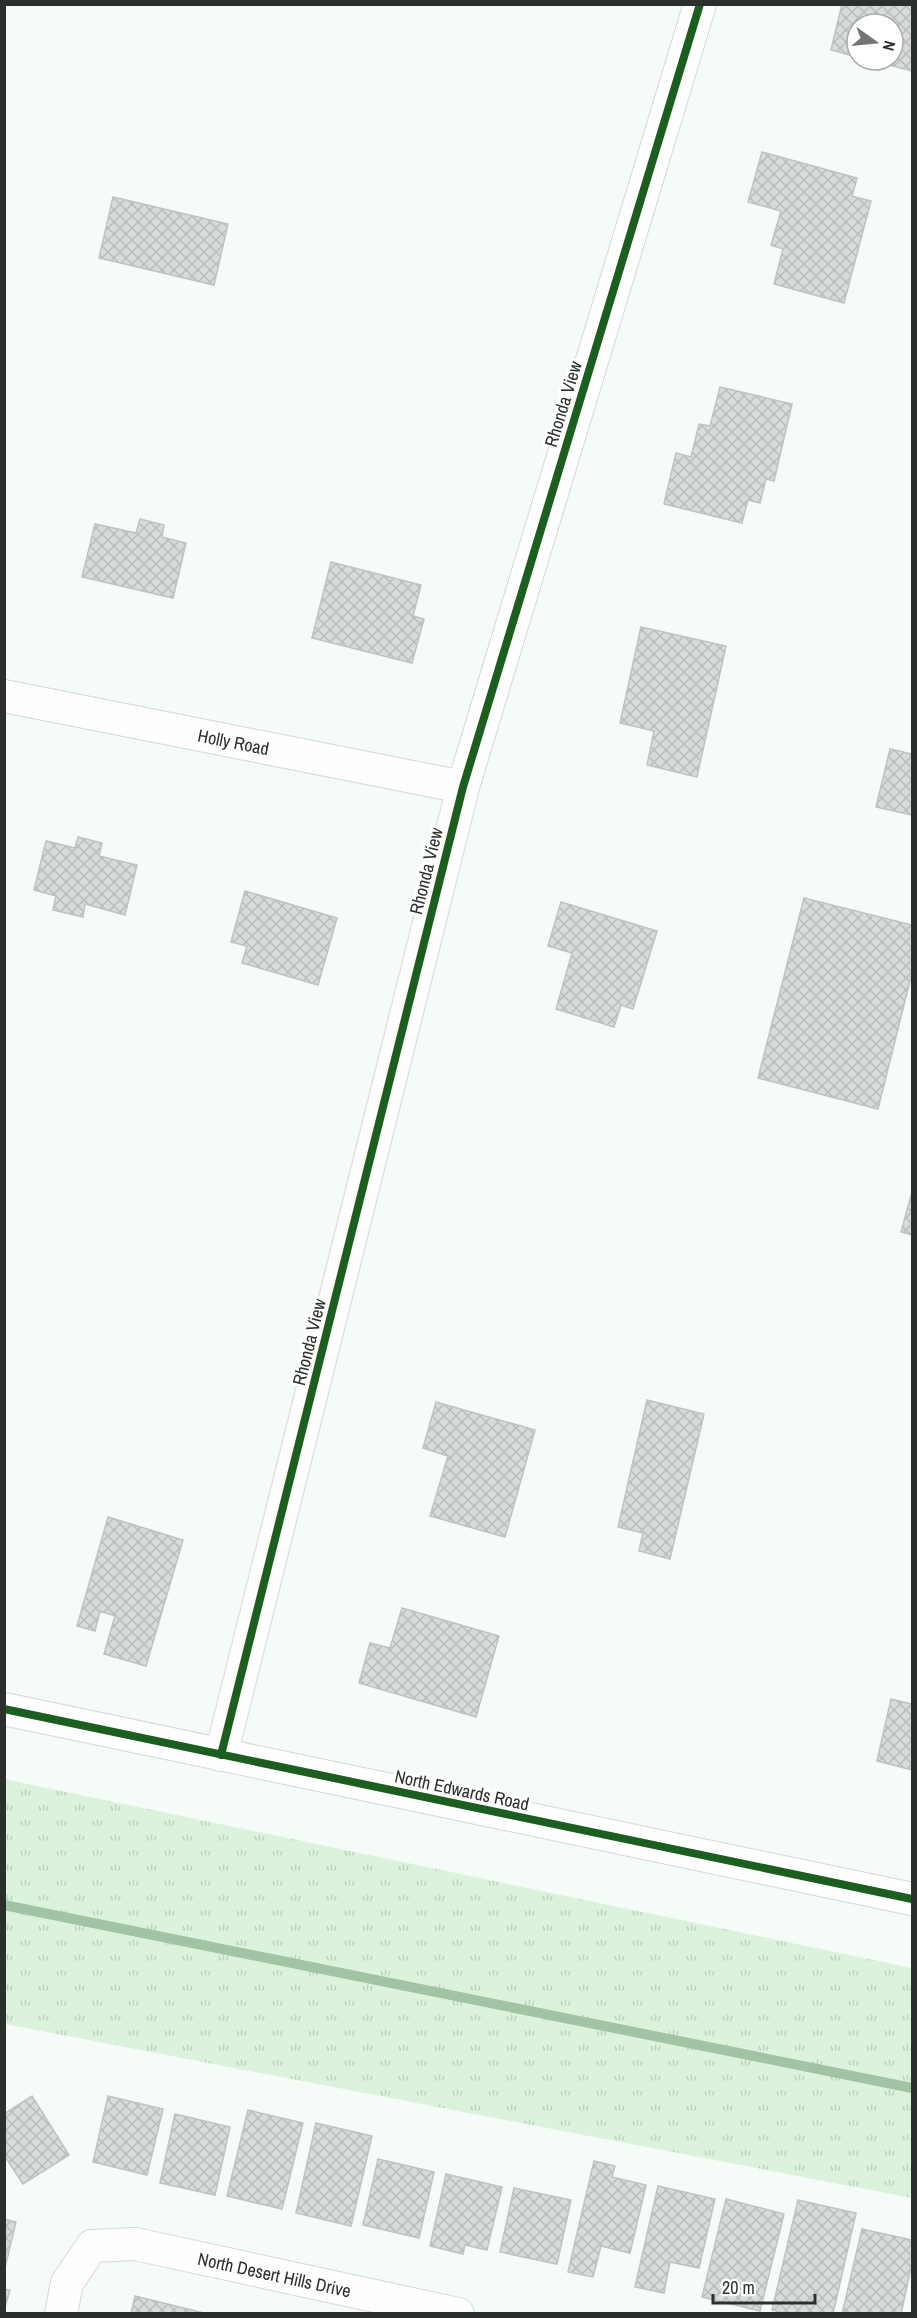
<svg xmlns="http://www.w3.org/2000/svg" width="917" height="2318" font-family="'Archivo Narrow',sans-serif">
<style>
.grass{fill:url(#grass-tufts)}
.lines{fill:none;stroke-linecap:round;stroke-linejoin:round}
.stream{stroke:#a2c4a4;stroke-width:10}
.building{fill:url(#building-cross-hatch);stroke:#bfc3c0;stroke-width:1.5}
.minor-casing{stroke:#d3d8d3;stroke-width:34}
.minor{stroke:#fefefe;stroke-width:32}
.cycleway-casing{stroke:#fff;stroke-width:11}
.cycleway{stroke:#1b5e20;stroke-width:8}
.labels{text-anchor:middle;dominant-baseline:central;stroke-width:6;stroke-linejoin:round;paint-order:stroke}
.street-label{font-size:18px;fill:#2c302c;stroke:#fff}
</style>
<defs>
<pattern id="grass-tufts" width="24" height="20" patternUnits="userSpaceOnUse" patternTransform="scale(1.5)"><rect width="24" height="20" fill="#dbf3dd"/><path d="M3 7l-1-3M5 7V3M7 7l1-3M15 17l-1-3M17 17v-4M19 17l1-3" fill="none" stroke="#bcd1be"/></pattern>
<pattern id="building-cross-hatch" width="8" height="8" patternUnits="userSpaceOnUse" patternTransform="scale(1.5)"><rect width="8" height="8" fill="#d7dcd8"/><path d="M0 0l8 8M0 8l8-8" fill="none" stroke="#b9bdba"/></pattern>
</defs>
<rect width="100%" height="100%" fill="#f5fbf6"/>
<!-- grass -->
<path class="grass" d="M4,1779L912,1968V2198L5,2024Z"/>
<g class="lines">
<!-- stream -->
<path class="stream" d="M4,1905L912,2088"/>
</g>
<!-- building -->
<path class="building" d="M842,4H912V71L870,60H893V24H857V57L831,50Z
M762,152L857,178L852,196L871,201L844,303L774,284L783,249L771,245L781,211L748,202Z
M113,197L228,224L214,285L99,258Z
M720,387L792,404L774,481L766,479L760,503L748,500L742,523L664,504L676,453L691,457L699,424L710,426Z
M140,519L164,525L162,537L186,543L173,598L82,577L95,524L136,533Z
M331,562L421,585L413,616L424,619L412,663L312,638Z
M641,627L726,646L697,777L647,765L654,731L620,723Z
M890,749L912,754V815L876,807Z
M78,837L102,843L99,856L137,865L125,915L85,904L83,917L53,910L56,896L34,890L46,841L75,848Z
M245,891L337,918L318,985L242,963L247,946L231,942Z
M804,898L912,925V973L878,1109L758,1078Z
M561,902L657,931L633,1009L621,1005L614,1027L556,1009L572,953L548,946Z
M912,1192V1235L901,1232Z
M647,1400L704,1414L670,1559L639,1551L643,1533L618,1527Z
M436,1402L535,1430L505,1537L430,1516L448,1456L423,1448Z
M108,1517L183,1540L146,1666L104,1654L115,1616L100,1611L95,1631L77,1626Z
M402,1608L499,1636L476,1717L359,1683L370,1643L390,1648Z
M891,1699L912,1704V1770L877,1761Z
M32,2096L69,2155L23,2184L4,2155V2114Z
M108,2096L163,2109L147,2175L93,2162Z
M248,2110L303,2123L282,2209L227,2196Z
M175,2114L230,2127L215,2195L160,2183Z
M316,2123L372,2136L351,2226L296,2213Z
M378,2159L434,2172L419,2238L363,2225Z
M594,2161L615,2166L612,2177L646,2185L630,2253L601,2246L593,2277L568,2272Z
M446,2174L502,2187L487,2250L465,2245L463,2254L430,2246Z
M658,2186L715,2199L699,2268L670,2262L664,2293L635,2287Z
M514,2188L571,2200L557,2264L500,2252Z
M726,2199L784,2214L760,2311L702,2297Z
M798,2200L856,2213L833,2314H788L772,2310Z
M4,2219L16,2222L4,2272Z
M862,2229L912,2240V2263L901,2314H842Z
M4,2289L10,2290L4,2311Z
M135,2296L208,2314H131Z"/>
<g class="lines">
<defs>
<g id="minor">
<path id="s1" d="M4,696L463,787"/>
<path d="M4,1709L912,1899"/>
<path d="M221,1755L463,787L700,4"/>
<path id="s2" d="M61,2314L67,2283L92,2246L135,2244L458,2314"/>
</g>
</defs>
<!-- minor casing -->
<use href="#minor" class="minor-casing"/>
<!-- minor -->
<use href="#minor" class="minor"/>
<defs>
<path id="cycleway" d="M4,1709L912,1899
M221,1755L463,787L700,4"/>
</defs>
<!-- cycleway casing -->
<use href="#cycleway" class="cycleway-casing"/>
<!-- cycleway -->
<use href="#cycleway" class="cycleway"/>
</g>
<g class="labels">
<!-- street labels -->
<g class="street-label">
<text transform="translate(563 404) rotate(-73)">Rhonda View</text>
<text stroke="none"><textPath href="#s1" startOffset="234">Holly Road</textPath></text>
<text transform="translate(426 871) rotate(-76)">Rhonda View</text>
<text transform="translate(309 1342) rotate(-76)">Rhonda View</text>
<text transform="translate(462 1790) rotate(12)">North Edwards Road</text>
<text stroke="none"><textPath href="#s2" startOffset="262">North Desert Hills Drive</textPath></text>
</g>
</g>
<!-- border -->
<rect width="917" height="2318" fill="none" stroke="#2c302c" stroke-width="12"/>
<!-- north arrow -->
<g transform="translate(875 42) rotate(105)"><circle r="28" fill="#ffffff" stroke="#abacab" stroke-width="1.5"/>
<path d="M0-4.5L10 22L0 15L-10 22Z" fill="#727773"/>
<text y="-9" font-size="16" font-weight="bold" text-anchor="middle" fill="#2c302c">N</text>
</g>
<!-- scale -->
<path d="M713 2294v9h102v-9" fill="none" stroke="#2c302c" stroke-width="3"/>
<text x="722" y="2294" font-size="18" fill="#2c302c" stroke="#ffffff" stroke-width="4.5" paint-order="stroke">20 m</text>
</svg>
